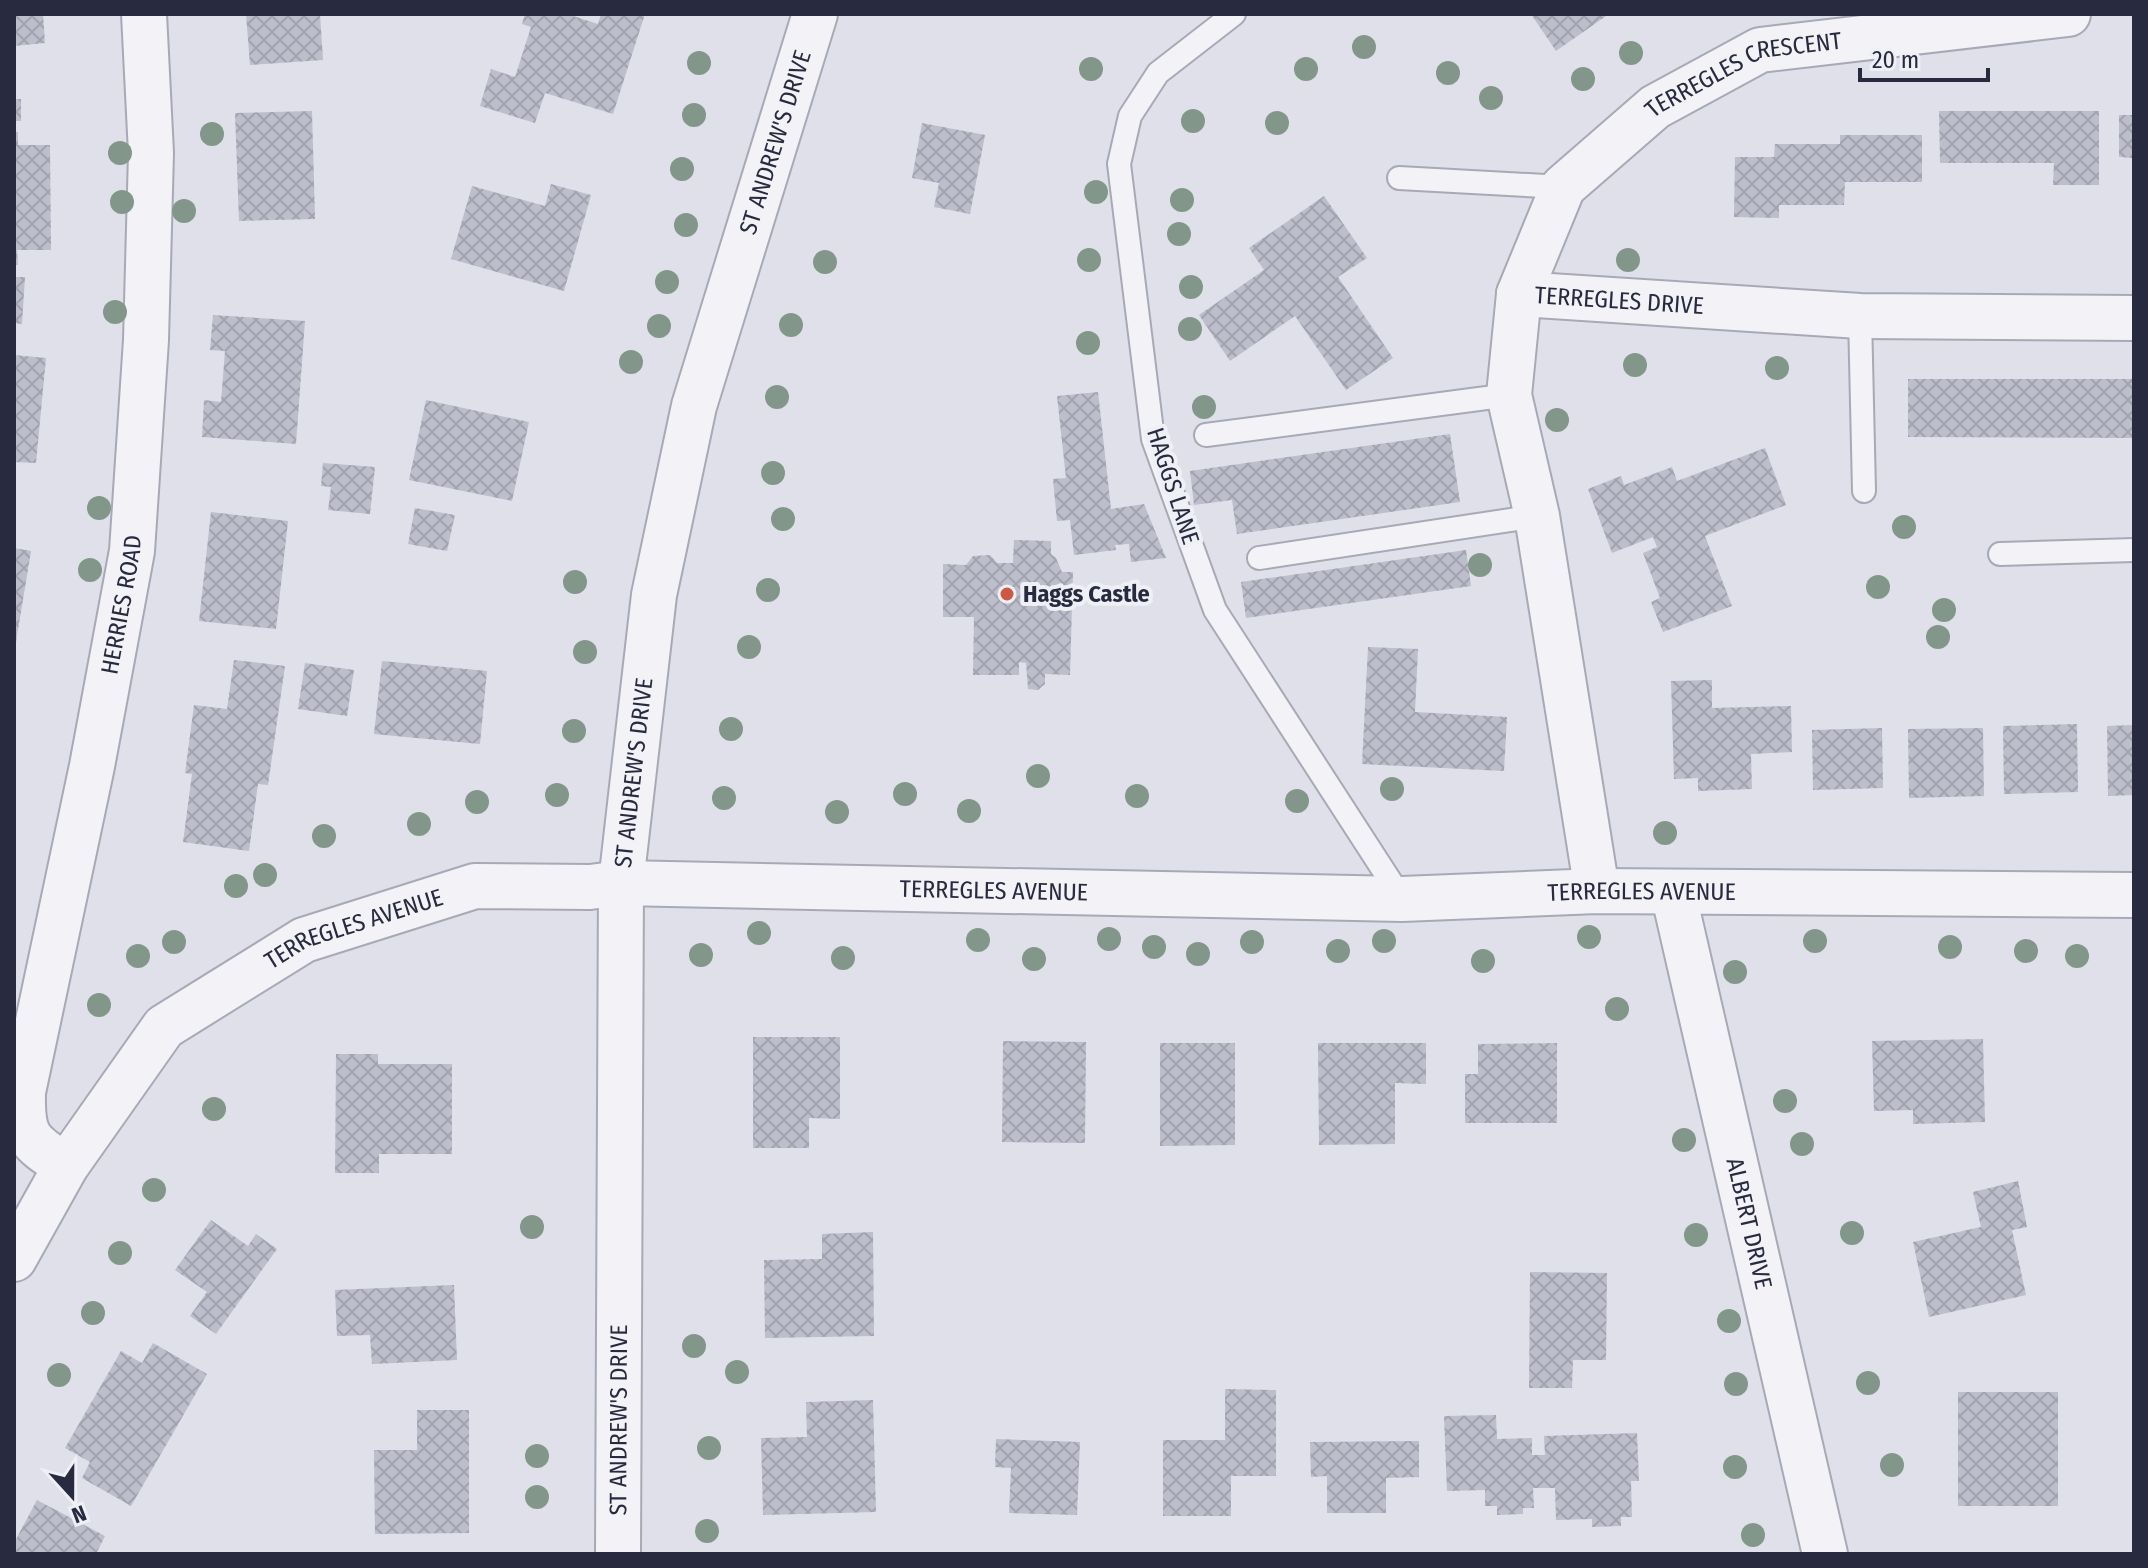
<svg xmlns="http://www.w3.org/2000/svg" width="2148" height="1568" font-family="'Fira Sans Condensed',sans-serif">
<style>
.building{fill:url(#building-cross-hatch)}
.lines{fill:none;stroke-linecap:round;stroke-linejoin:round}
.service-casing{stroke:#a8a9b6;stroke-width:26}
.minor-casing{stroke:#a8a9b6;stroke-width:48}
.tertiary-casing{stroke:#a8a9b6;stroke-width:48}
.service{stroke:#f2f2f7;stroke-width:22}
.minor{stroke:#f2f2f7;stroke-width:44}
.tertiary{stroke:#f2f2f7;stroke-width:44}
.tree{fill:#829789}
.poi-dot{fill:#ce5844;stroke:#eff0f6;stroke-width:3}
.labels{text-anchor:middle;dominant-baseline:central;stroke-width:8;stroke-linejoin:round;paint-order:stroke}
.street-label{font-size:24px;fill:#282a40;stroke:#eff0f6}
.poi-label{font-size:24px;font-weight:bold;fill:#282a40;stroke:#eff0f6;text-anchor:start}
</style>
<defs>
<pattern id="building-cross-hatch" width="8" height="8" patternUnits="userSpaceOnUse" patternTransform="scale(2)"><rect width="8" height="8" fill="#bdbecb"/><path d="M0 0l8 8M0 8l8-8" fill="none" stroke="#a2a3af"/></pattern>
</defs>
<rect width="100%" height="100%" fill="#dfe0e9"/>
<!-- building -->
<path class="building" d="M14,14H43L45,43L14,46Z
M246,14H320L323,60L250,65Z
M525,14H567L598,24L601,14H645L613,114L545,93L535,123L480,106L491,69L515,77L531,27L522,24Z
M1531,14H1609L1556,51Z
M14,99H21V121H14Z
M312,111L315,219L239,221L235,113Z
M1939,111H2099V185H2053L2054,163H1940Z
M2119,115H2134V158L2119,157Z
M922,123L985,135L970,214L934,207L939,183L912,178Z
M14,132H18V145H50L51,250H17L18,265H14Z
M1840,135H1922V182H1845L1844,205H1779V218L1734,217L1735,157H1774L1775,144H1840Z
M551,184L591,195L564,291L451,259L472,186L545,206Z
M1324,196L1367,258L1338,277L1393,358L1346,390L1295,316L1230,361L1199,315L1264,270L1249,248Z
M14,277H25L22,324L14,323Z
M213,315L305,321L296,444L202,437L204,400L221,402L225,351L210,350Z
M14,355L46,358L36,463L14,462Z
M1908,379H2132V438L1908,437Z
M1098,392L1111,509L1144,504L1166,558L1131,562L1129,544L1115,545L1116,550L1074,555L1070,520L1057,521L1053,479L1066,478L1057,396Z
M426,400L529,422L512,501L409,480Z
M1450,434L1460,502L1237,534L1232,500L1194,505L1190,471Z
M1765,448L1786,505L1705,536L1732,606L1663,632L1651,602L1660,598L1643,553L1657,547L1653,537L1612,553L1588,489L1621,476L1624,485L1672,467L1677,481Z
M323,463L375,467L370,514L328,510L331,487L321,486Z
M415,508L455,515L447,551L408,544Z
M211,512L288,521L276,629L199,621Z
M1014,540L1051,541V554L1056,558L1062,572H1073L1070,675L1045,674V684L1038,690L1028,689L1026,663L1019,662V675H973L974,617H943V564L966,565L973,556L990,555L997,563H1013Z
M14,548L31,551L16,642H14Z
M1466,550L1471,586L1246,618L1241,582Z
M1368,647L1418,649L1415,712L1507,717L1504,771L1362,764Z
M234,660L285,666L268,785L258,784L249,851L183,842L192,774L185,773L194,705L227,709Z
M382,661L487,671L480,744L374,734Z
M305,663L354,670L347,716L298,709Z
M1712,680V708L1791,706L1792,752L1751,754L1752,789L1698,791V778L1674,779L1671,681Z
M2077,724L2078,792L2004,794L2003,726Z
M2134,725V795L2108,796L2107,726Z
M1882,728L1883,788L1813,790L1812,730Z
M1983,728L1984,796L1909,798L1908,729Z
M753,1037H840V1119L809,1118V1148H753Z
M1983,1039L1985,1122L1913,1124V1110L1874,1111L1872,1041Z
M1003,1041L1086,1042L1085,1143L1002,1142Z
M1160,1043H1235V1145L1160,1146Z
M1318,1043H1426V1084L1395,1083V1144L1319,1145Z
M1557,1043V1123H1465V1074H1478V1044Z
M336,1054H378V1064H452V1154H379V1173H335Z
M2018,1181L2027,1227L2012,1230L2026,1295L1929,1317L1913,1242L1981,1227L1973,1192Z
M211,1220L248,1246L256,1234L277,1249L216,1334L190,1316L207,1292L175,1270Z
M873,1232L874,1336L765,1338L764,1260L822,1259V1234Z
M1530,1272L1607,1273L1606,1360H1573L1572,1388H1529Z
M454,1285L457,1360L372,1364L370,1335L337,1336L335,1290Z
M153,1343L207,1374L131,1506L82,1478L90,1462L65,1448L121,1351L142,1363Z
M1225,1389L1276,1390V1476H1231V1516H1163V1440H1225Z
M1958,1392H2058V1506H1958Z
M873,1400L876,1512L763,1515L761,1438L807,1437L806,1402Z
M417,1410H469V1533L375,1534L374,1450H417Z
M1496,1415L1497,1439L1532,1438V1455H1545L1544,1436L1637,1433L1639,1481H1631L1632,1517H1621V1526L1592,1527V1519L1556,1520L1555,1488H1533L1534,1508H1523V1514L1497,1515V1506H1485V1490L1447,1491L1444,1416Z
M996,1439L1080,1442L1077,1515L1009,1513L1011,1468L995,1467Z
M1419,1441V1477L1386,1478V1513H1327V1476L1311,1477L1310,1442Z
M37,1500L105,1536L96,1554H14V1543Z"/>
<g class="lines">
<defs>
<path id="service" d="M1234,14L1158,73L1130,116L1119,164L1153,439L1215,610L1402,899
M1399,178L1563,187
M1860,316L1864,491
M1206,435L1509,395
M2000,554L2134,550
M1259,558L1537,516"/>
<g id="minor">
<path id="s1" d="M1519,294L1563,187L1655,107L1760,50L2068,14"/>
<path id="s2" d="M1597,891L1537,516L1509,395L1519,294L1860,316L2134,318"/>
<path id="s3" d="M1673,892L1825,1554"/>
<path id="s4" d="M66,1166C28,1141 22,1138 23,1092L92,766L132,551L146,340L151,153L144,14"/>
<path id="s5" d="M14,1259L66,1166L164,1027L304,940L475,886L590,887L621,883L1402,899L1597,891L2134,895"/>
</g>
<g id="tertiary">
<path id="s6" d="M618,1554L621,883L654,595L694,406L815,14"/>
</g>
</defs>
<!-- service casing -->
<use href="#service" class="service-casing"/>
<!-- minor casing -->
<use href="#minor" class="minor-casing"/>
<!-- tertiary casing -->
<use href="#tertiary" class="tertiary-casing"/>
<!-- service -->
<use href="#service" class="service"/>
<!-- minor -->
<use href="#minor" class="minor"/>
<!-- tertiary -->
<use href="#tertiary" class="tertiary"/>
</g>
<!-- trees -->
<g class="tree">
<circle cx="1364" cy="47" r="12"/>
<circle cx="1631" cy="53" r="12"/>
<circle cx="699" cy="63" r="12"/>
<circle cx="1091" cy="69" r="12"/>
<circle cx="1306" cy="69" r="12"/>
<circle cx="1448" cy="73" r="12"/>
<circle cx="1583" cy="79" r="12"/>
<circle cx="1491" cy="98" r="12"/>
<circle cx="694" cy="115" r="12"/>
<circle cx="1193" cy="121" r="12"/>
<circle cx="1277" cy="123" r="12"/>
<circle cx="212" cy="134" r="12"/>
<circle cx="120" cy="153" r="12"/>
<circle cx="682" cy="169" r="12"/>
<circle cx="1096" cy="192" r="12"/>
<circle cx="1182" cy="200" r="12"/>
<circle cx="122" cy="202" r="12"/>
<circle cx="184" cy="211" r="12"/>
<circle cx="686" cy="225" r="12"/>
<circle cx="1179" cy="234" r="12"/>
<circle cx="1089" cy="260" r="12"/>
<circle cx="1628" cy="260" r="12"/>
<circle cx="825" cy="262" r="12"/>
<circle cx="667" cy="282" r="12"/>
<circle cx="1191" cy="287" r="12"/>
<circle cx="115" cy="312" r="12"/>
<circle cx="791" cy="325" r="12"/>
<circle cx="659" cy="326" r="12"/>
<circle cx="1190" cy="329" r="12"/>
<circle cx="1088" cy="343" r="12"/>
<circle cx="631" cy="362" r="12"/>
<circle cx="1635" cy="365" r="12"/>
<circle cx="1777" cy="368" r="12"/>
<circle cx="777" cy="397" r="12"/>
<circle cx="1204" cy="407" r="12"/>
<circle cx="1557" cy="420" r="12"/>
<circle cx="773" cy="473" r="12"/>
<circle cx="99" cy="508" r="12"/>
<circle cx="783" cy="519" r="12"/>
<circle cx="1904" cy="527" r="12"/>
<circle cx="1480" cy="565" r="12"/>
<circle cx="90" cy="570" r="12"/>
<circle cx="575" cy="582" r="12"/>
<circle cx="1878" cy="587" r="12"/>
<circle cx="768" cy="590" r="12"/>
<circle cx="1944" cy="610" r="12"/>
<circle cx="1938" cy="637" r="12"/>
<circle cx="749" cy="647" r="12"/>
<circle cx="585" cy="652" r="12"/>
<circle cx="731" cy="729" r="12"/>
<circle cx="574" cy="731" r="12"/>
<circle cx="1038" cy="776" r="12"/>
<circle cx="1392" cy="789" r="12"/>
<circle cx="905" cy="794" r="12"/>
<circle cx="557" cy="795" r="12"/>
<circle cx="1137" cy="796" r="12"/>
<circle cx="724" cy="798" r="12"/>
<circle cx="1297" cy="801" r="12"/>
<circle cx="477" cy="802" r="12"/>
<circle cx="969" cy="811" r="12"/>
<circle cx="837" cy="812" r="12"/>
<circle cx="419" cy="824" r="12"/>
<circle cx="1665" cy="833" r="12"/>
<circle cx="324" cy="836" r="12"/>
<circle cx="265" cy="875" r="12"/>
<circle cx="236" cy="886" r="12"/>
<circle cx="759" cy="933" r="12"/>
<circle cx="1589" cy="937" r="12"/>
<circle cx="1109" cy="939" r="12"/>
<circle cx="978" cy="940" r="12"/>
<circle cx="1384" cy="941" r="12"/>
<circle cx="1815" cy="941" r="12"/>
<circle cx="174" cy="942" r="12"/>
<circle cx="1252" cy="942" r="12"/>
<circle cx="1154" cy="947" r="12"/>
<circle cx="1950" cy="947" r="12"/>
<circle cx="1338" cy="951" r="12"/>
<circle cx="2026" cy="951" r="12"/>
<circle cx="1198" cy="954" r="12"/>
<circle cx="701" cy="955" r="12"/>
<circle cx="138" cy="956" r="12"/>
<circle cx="2077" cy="956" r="12"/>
<circle cx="843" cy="958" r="12"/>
<circle cx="1034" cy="959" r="12"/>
<circle cx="1483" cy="961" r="12"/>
<circle cx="1735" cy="972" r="12"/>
<circle cx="99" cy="1005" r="12"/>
<circle cx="1617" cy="1009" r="12"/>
<circle cx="1785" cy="1101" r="12"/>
<circle cx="214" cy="1109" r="12"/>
<circle cx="1684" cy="1140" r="12"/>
<circle cx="1802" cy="1144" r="12"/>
<circle cx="154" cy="1190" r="12"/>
<circle cx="532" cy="1227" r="12"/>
<circle cx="1852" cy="1233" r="12"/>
<circle cx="1696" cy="1235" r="12"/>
<circle cx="120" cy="1253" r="12"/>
<circle cx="93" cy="1313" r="12"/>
<circle cx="1729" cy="1321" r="12"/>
<circle cx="694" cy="1346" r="12"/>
<circle cx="737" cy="1372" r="12"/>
<circle cx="59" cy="1375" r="12"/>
<circle cx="1868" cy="1383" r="12"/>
<circle cx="1736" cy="1384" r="12"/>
<circle cx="709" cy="1448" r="12"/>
<circle cx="537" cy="1456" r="12"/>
<circle cx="1892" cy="1465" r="12"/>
<circle cx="1735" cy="1467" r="12"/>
<circle cx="537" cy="1497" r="12"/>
<circle cx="707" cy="1531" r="12"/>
<circle cx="1753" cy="1535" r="12"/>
</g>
<!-- markers -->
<circle class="poi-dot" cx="1007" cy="594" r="8"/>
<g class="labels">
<!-- street labels -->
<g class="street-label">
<text stroke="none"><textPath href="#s1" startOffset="334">TERREGLES CRESCENT</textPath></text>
<text stroke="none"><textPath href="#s6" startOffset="1430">ST ANDREW'S DRIVE</textPath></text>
<text stroke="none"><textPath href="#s2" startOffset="706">TERREGLES DRIVE</textPath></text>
<text transform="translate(1173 486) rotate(72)">HAGGS LANE</text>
<text stroke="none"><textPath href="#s4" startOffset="590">HERRIES ROAD</textPath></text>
<text stroke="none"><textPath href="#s6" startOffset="782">ST ANDREW'S DRIVE</textPath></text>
<text stroke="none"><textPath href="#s5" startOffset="1140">TERREGLES AVENUE</textPath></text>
<text stroke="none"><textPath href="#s5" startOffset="1788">TERREGLES AVENUE</textPath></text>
<text stroke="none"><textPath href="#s5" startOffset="492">TERREGLES AVENUE</textPath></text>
<text stroke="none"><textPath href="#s3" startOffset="340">ALBERT DRIVE</textPath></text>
<text stroke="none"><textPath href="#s6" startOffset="134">ST ANDREW'S DRIVE</textPath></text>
</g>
<!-- poi labels -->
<g class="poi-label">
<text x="1023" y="594">Haggs Castle</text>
</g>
</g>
<!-- border -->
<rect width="2148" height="1568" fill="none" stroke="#282a40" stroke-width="32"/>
<!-- north arrow -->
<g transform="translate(72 1496) rotate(159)" stroke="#eff0f6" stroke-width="6" paint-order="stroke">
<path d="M0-6L14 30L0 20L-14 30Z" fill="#282a40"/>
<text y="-12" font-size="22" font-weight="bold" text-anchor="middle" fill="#282a40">N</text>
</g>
<!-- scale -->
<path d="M1860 68v12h128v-12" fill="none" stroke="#282a40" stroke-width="4"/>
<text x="1872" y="68" font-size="24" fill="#282a40" stroke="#eff0f6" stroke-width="6" paint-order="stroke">20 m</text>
</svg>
